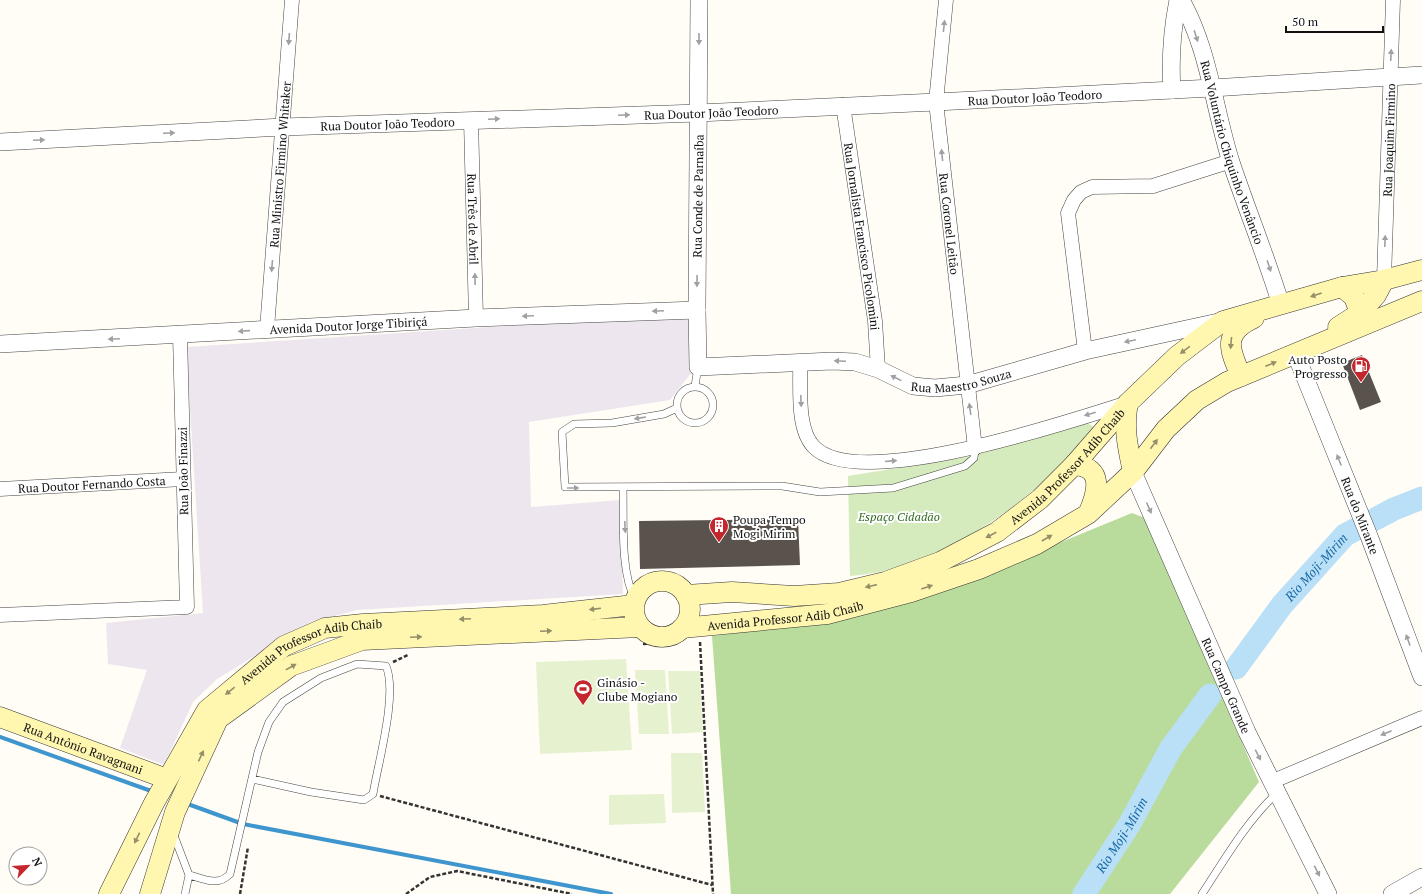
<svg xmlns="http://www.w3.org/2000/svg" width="1422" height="894" font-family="'PT Serif',serif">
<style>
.industrial{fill:#eee6ef}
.green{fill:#d5ebbd}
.forest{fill:#b9dc9c}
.pitch{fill:#e6f2cf}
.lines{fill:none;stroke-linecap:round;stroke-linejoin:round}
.stream{stroke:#3f96cf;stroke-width:4}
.river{stroke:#b9e0f7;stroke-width:23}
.building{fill:#5a524d}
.service-casing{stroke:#444;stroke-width:8}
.minor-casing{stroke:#444;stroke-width:15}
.tertiary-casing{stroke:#444;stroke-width:18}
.secondary-casing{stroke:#333;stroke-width:21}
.path{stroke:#333;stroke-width:2.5;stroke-dasharray:4 2;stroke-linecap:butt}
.service{stroke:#fff;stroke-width:7}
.minor{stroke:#fff;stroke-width:14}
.tertiary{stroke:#fff;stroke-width:17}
.secondary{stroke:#fff6b0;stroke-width:20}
.oneway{fill:#a0a0a0}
.oneway2{fill:#948f68}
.labels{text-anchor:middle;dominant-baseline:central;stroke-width:4;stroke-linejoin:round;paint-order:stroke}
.street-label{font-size:12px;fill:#111;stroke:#fff}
.poi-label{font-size:12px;fill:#111;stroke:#fff;text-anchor:start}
.park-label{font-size:12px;font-style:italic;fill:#2f6b1f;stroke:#fff}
.water-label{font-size:13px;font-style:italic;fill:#1768a6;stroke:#fff}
</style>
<rect width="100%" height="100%" fill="#fffdf5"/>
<!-- industrial -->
<path class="industrial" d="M691,314L692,372L670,400L529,422L531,507L620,500L623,594L357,610L311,622L217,679L193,702L164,765L120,748L147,670L108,664L106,623L203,613L186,347Z"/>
<!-- green -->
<path class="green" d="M1086,422L1094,427C1077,445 1061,466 1042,483C988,529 922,571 850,576L848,476L972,456Z"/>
<!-- forest -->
<path class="forest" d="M1132,513L1145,518L1259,782L1170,894H731L712,636L837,621L1054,545Z"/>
<!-- pitch -->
<path class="pitch" d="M626,659L632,750L540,754L536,662Z
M635,670H665L669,734H639Z
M668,671H700L703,732L672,734Z
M671,753H702L705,812L672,813Z
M664,794L666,823L609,825V795Z"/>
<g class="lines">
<!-- stream -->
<path class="stream" d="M0,737L154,792
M185,803L243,824L611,894"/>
<!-- river -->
<g class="river">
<path id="s1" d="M1236,668L1282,605L1345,535L1394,509L1422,498"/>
<path id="s2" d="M1084,894L1129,825L1171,748L1210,695"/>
</g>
</g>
<!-- building -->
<path class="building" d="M1362,355L1381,402L1360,410L1342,363Z
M798,519L800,565L640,569L639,521Z"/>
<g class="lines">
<defs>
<path id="service" d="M695,386L698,367
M677 405a18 18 0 1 1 36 0a18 18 0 1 1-36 0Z
M677,408L664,414L612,423L574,424L562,432L565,487L782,486L820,492L893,488L965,466L974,458L975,448
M623,488C624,520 620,572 635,599
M173,833L189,875L185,894
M189,875C205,879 217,887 230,874L258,752L269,722L283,702L321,678L357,664L386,666C398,694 378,763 373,794L364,800L311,792L252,779
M1202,894C1225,859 1246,822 1277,793"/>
<g id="minor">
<path id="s3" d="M946,0L936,102L975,448"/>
<path id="s4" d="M843,105L875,321L878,369"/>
<path id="s5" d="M471,120L476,318"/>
<path id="s6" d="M1384,280L1393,0"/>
<path id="s7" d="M267,329L292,0"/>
<path d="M1085,351L1068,213L1074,200L1081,192L1092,187L1153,186L1231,161"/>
<path d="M800,362C801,386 796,429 814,447C859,493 1070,421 1128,403"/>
<path id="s8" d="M0,489L183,479"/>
<path d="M0,615L187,607L180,335"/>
<path d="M1271,782L1422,718"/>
</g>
<g id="tertiary">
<path id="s9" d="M699,0L697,310L698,367L832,361L855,362L878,369L913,386L935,388L967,385L1085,351L1223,321"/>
<path id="s10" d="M1181,0C1209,49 1214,109 1231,162C1247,210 1266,256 1281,305"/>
<path d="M1172,90C1170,60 1172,30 1178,0"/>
<path id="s11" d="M0,142L283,127L698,113L936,102L1212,88L1422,75"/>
<path id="s12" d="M0,344L476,318L697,310"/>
<path id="s13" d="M1296,355L1369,536L1422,677"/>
<path id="s14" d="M1133,472L1247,732L1328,894"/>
<path d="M1392,894L1422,877"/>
</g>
<g id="secondary">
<path d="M1360,313L1376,295L1384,280"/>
<path d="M1338,327L1360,313L1354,297L1342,287"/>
<path d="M1241,376C1229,349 1222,333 1254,318"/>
<path d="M1128,403C1123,428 1128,448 1133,472"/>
<path d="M1074,465C1105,467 1097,493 1089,512"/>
<circle cx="662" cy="609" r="28"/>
<path id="s15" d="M686,595L732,592L794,596L839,593L885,582L940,562L997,532L1040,499L1074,465L1128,403L1177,356L1223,321L1342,287L1384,280L1422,270"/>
<path id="s16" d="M682,628L827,614L911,592L979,569L1037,544L1088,514L1133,472L1166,429L1197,400L1227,382L1422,301"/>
<path id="s17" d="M0,717L167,779"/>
<path id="s18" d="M109,894L154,803L207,710L284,646L325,628L363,624L543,615L634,605"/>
<path d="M150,894L175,812L218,719L291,666L362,640L640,627"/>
</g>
</defs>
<!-- service casing -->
<use href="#service" class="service-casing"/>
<!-- minor casing -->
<use href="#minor" class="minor-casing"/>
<!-- tertiary casing -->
<use href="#tertiary" class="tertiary-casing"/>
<!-- secondary casing -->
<use href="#secondary" class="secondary-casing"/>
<!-- path -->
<path class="path" d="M700,642L713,894
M643,644L676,642
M393,662L408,655
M380,796L712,885
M240,894L248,847
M406,894L430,877L457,871L572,894"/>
<!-- service -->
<use href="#service" class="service"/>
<!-- minor -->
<use href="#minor" class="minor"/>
<!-- tertiary -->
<use href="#tertiary" class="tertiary"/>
<!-- secondary -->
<use href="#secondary" class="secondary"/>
</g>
<!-- one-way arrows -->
<defs><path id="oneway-solid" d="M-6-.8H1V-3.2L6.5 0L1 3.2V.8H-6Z"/></defs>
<g class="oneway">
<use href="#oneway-solid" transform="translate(944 26) rotate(-84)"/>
<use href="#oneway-solid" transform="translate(1196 36) rotate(72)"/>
<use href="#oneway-solid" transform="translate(289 39) rotate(94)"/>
<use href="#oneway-solid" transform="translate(699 39) rotate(90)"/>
<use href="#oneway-solid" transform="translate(1391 55) rotate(-87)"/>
<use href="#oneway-solid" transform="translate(624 115) rotate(-2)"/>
<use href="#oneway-solid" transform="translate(494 119) rotate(-2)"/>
<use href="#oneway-solid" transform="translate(169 133) rotate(-3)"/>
<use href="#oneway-solid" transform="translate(39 140) rotate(-3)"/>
<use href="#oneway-solid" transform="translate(942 155) rotate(-96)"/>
<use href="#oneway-solid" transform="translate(1385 241) rotate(-88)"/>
<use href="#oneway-solid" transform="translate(272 266) rotate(95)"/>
<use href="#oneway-solid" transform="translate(1269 266) rotate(72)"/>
<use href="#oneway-solid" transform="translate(475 279) rotate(-91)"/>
<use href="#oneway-solid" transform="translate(697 281) rotate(91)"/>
<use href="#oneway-solid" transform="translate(658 311) rotate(178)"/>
<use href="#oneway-solid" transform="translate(528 316) rotate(178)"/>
<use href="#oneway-solid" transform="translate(244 331) rotate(176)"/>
<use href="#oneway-solid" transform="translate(114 339) rotate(177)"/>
<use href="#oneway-solid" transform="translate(1130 341) rotate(168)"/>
<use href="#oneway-solid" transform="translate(840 361) rotate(-177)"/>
<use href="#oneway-solid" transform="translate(896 378) rotate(-154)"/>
<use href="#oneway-solid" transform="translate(801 401) rotate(88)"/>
<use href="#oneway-solid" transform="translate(970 409) rotate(-98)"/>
<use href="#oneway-solid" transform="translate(1090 414) rotate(164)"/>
<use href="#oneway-solid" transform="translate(640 418) rotate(171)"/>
<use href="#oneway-solid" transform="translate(1339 460) rotate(-112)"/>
<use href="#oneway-solid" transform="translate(891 461) rotate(-5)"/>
<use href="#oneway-solid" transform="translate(573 488)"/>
<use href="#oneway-solid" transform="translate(1149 508) rotate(66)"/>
<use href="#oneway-solid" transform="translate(625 527) rotate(88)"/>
<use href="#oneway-solid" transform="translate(1408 640) rotate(-110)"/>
<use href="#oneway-solid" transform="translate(1386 733) rotate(157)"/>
<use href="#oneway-solid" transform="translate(1258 755) rotate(63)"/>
<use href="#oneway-solid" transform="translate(1317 871) rotate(63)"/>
</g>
<g class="oneway2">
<use href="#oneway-solid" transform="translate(1316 295) rotate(161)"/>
<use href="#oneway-solid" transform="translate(1231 343) rotate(95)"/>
<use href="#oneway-solid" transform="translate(1185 350) rotate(143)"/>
<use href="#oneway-solid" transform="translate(1271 364) rotate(-22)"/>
<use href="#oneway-solid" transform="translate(1154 444) rotate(-53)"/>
<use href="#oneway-solid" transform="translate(991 535) rotate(152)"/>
<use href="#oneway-solid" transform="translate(1047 538) rotate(-30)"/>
<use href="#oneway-solid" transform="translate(871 586) rotate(167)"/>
<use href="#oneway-solid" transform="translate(927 587) rotate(-19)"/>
<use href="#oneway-solid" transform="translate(595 609) rotate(173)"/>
<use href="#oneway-solid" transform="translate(465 619) rotate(177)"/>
<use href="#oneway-solid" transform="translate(546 631) rotate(-3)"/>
<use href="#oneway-solid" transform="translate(416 637) rotate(-3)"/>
<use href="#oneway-solid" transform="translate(291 667) rotate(-29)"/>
<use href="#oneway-solid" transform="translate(230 691) rotate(141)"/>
<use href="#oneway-solid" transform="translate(201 756) rotate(-65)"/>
<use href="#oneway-solid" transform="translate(137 838) rotate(116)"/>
</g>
<!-- icons -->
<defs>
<symbol id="fuel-pin" viewBox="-11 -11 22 30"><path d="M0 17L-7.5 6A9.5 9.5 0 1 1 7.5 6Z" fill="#c4262e" stroke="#fff"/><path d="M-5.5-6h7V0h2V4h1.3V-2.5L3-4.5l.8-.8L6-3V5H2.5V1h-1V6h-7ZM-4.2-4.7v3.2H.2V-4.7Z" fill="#fff"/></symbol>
<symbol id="building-pin" viewBox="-11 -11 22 30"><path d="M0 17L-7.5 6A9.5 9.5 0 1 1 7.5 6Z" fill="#c4262e" stroke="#fff"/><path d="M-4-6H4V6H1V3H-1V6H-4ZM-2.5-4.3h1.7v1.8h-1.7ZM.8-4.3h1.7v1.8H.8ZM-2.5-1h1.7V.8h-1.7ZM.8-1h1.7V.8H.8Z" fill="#fff"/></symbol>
<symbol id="stadium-pin" viewBox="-11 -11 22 30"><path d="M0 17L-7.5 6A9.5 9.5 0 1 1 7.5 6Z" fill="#c4262e" stroke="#fff"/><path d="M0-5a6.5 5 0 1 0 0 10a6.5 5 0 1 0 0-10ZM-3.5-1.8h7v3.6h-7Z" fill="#fff"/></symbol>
</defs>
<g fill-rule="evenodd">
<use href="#fuel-pin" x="1350" y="355" width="22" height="30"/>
<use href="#building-pin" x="708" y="515" width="22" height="30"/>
<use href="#stadium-pin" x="572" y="678" width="22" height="30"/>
</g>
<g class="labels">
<!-- street labels -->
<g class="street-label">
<text stroke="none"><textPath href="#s11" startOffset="1036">Rua Doutor João Teodoro</textPath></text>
<text stroke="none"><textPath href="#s11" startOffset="712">Rua Doutor João Teodoro</textPath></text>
<text stroke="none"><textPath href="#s11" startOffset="388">Rua Doutor João Teodoro</textPath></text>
<text stroke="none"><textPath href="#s6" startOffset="140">Rua Joaquim Firmino</textPath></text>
<text stroke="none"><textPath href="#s10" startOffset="161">Rua Voluntário Chiquinho Venâncio</textPath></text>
<text stroke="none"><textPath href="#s7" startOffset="165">Rua Ministro Firmino Whitaker</textPath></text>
<text transform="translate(698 196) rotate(-89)">Rua Conde de Parnaíba</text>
<text stroke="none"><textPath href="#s5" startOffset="99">Rua Três de Abril</textPath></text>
<text stroke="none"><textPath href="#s3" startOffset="225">Rua Coronel Leitão</textPath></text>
<text stroke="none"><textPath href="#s4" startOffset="133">Rua Jornalista Francisco Picolomini</textPath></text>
<text stroke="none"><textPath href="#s12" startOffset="349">Avenida Doutor Jorge Tibiriçá</textPath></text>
<text stroke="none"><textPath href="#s9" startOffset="636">Rua Maestro Souza</textPath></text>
<text stroke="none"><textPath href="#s15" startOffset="420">Avenida Professor Adib Chaib</textPath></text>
<text transform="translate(183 471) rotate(-91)">Rua João Finazzi</text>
<text stroke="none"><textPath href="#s8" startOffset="92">Rua Doutor Fernando Costa</textPath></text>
<text stroke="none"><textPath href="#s13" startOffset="173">Rua do Mirante</textPath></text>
<text stroke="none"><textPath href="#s16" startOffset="104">Avenida Professor Adib Chaib</textPath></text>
<text stroke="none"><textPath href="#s18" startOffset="332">Avenida Professor Adib Chaib</textPath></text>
<text stroke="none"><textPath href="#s14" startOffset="233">Rua Campo Grande</textPath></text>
<text stroke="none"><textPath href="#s17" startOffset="89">Rua Antônio Ravagnani</textPath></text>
</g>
<!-- poi labels -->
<g class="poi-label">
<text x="1347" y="359" text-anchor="end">Auto Posto<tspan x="1347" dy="14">Progresso</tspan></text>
<text x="733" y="519">Poupa Tempo<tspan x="733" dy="14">Mogi Mirim</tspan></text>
<text x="597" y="682">Ginásio -<tspan x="597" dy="14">Clube Mogiano</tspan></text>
</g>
<!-- park labels -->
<g class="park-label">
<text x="899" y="516">Espaço Cidadão</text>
</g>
<!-- water labels -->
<g class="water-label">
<text stroke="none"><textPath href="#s1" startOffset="129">Rio Moji-Mirim</textPath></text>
<text stroke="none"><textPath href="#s2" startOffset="70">Rio Moji-Mirim</textPath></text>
</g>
</g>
<!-- north arrow -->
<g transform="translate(28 866) rotate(65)"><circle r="19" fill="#ffffff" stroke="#a0a0a0"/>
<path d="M0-3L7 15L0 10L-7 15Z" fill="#c4262e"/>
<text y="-6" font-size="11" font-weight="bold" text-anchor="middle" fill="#111111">N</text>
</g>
<!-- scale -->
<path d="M1286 26v6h97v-6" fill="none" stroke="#111111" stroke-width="2"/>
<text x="1292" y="26" font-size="12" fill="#111111" stroke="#ffffff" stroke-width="3" paint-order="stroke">50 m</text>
</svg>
